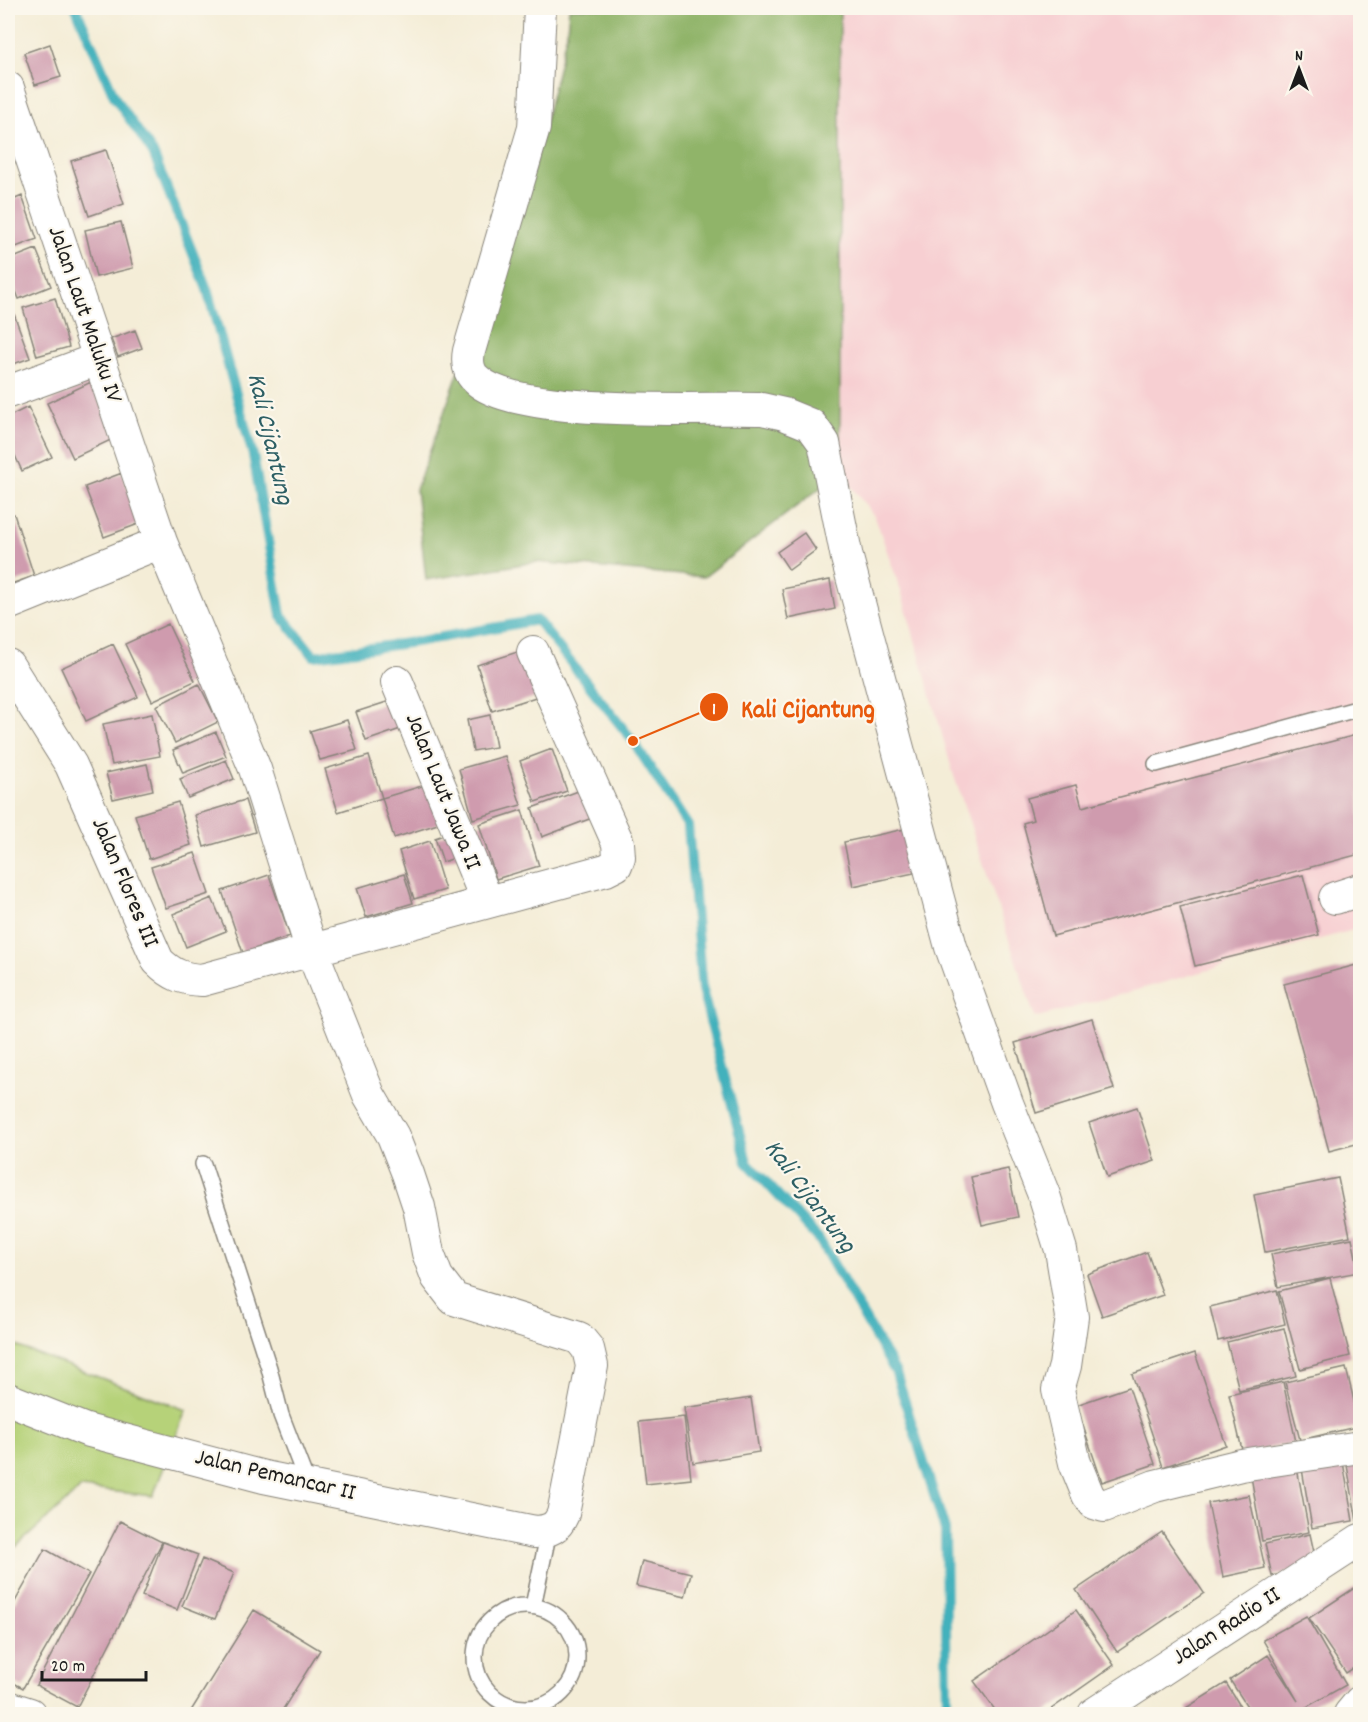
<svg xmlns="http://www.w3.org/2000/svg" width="1368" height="1722" font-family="Dekko,sans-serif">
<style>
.built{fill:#f7cfd2}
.green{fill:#b6d279;stroke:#69774a;stroke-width:1.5}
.forest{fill:#90b469;stroke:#566842;stroke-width:1.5}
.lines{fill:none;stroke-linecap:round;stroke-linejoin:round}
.stream{stroke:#42b1bc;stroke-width:10}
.building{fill:#cf9bae}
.service-casing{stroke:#88847a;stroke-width:18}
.minor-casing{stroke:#88847a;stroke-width:34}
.service{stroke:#fff;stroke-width:15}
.minor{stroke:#fff;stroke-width:32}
.labels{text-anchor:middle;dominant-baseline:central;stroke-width:4.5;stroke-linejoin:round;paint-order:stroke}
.street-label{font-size:24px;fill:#1c1c1c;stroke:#fbf7ec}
.water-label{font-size:26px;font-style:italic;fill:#2d5f64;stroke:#fbf7ec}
.leader{fill:none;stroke:#e8590c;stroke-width:2}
.callout-dot{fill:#e8590c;stroke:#fbf7ec;stroke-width:2}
.mark-label{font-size:18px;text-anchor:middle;font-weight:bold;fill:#fff}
.callout-label{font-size:26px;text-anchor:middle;font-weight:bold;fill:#e8590c;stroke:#fbf7ec;stroke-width:4.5;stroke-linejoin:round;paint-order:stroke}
</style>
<rect width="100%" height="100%" fill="#fbf7ec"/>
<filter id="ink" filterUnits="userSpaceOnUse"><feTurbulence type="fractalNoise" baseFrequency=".0167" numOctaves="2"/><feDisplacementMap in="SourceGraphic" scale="12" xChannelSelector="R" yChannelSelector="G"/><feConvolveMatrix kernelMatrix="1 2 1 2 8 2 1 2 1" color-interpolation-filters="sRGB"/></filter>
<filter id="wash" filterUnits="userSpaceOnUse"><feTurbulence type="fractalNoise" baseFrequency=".008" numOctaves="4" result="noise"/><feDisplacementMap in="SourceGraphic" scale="24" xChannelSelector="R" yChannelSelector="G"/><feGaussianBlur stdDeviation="1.35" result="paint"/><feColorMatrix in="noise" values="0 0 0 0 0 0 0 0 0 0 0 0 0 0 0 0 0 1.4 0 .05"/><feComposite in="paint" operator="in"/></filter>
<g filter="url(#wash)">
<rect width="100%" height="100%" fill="#f4edd7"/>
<!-- built -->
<path class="built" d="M840,8H1360V928L1035,1018L953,773L901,591L875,517L840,473Z"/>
<!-- green -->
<path class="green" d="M8,1343L186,1410L153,1496L81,1488L16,1547L8,1544Z"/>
<!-- forest -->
<path class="forest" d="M569,8H840V473L704,577L536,562L426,580L416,489L534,167L567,32Z"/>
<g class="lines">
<!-- stream -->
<path class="stream" d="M76,8L115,98L153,153L207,289L253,455L281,615L314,656L415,642L537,620L633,741L688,826L702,990L747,1162L819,1239L896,1373L945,1530L947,1714"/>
</g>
<g id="blocks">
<!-- building -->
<path class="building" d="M50,44L61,77L35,85L24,53Z
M106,150L124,204L89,216L71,161Z
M22,196L37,239L8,250V202Z
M121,222L133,268L96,277L85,230Z
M36,249L51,286L19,299L8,271V260Z
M55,298L69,347L37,356L23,308Z
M14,314L30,358L8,366V316Z
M135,330L142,348L118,357L111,339Z
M91,382L117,437L73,458L47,403Z
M28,407L52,457L22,471L8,440V417Z
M122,473L141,523L104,537L85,487Z
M14,514L34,576L8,585V516Z
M804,533L816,550L789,570L777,552Z
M830,580L835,609L788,619L782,589Z
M168,624L195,681L152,701L125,644Z
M113,644L138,697L86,721L61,668Z
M527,649L542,695L492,711L477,665Z
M199,684L218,722L175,743L156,706Z
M402,697L412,725L366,741L356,712Z
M152,714L160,756L112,765L103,724Z
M490,715L496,747L473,751L467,720Z
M347,720L357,750L320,760L310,731Z
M216,732L226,756L183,773L173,750Z
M1360,734V854L1053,936L1023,823L1033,820L1027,798L1076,785L1082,807Z
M552,749L567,791L535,802L520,761Z
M369,756L382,798L338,812L325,769Z
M505,756L521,805L473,819L459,769Z
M226,760L234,779L188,798L180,779Z
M147,764L153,790L113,799L106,773Z
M432,783L444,822L394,838L382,798Z
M581,790L592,818L542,837L532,808Z
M245,800L255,832L204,847L195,815Z
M178,802L191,845L149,859L135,815Z
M522,810L539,866L496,879L479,824Z
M905,829L914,873L853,886L844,842Z
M455,831L463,855L443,862L435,838Z
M430,841L445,890L414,899L399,851Z
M195,853L209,894L166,908L151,867Z
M404,874L413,903L366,917L357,888Z
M269,875L290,936L243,953L222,891Z
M1303,875L1319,935L1195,966L1180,907Z
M212,898L226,931L186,947L173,914Z
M1360,964V1143L1329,1151L1284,984Z
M1092,1019L1114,1089L1036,1113L1015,1043Z
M1137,1107L1155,1161L1107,1177L1089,1123Z
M1008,1169L1018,1217L982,1225L971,1177Z
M1338,1178L1350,1236L1265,1252L1254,1195Z
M1352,1238L1359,1272L1278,1287L1271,1254Z
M1147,1252L1163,1295L1102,1316L1087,1274Z
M1330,1278L1350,1356L1300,1369L1279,1291Z
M1277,1290L1285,1324L1218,1341L1210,1307Z
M1284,1328L1296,1376L1239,1390L1227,1342Z
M1195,1353L1226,1445L1163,1467L1132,1374Z
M1346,1368L1360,1426L1300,1440L1285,1382Z
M1283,1382L1296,1442L1243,1454L1229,1394Z
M1129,1387L1155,1464L1102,1482L1076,1405Z
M751,1398L759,1452L693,1463L684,1408Z
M684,1417L691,1479L646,1484L639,1422Z
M1360,1458V1520L1357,1521L1346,1460Z
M1343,1462L1353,1521L1312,1528L1302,1469Z
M1297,1468L1309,1532L1262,1541L1251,1476Z
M1249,1495L1265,1568L1223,1577L1208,1503Z
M120,1521L162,1542L77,1707L36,1685Z
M1162,1532L1204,1593L1117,1652L1076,1590Z
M1310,1534L1317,1566L1272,1576L1265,1544Z
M163,1542L198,1555L177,1610L142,1596Z
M45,1549L89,1574L23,1688L8,1680V1614Z
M202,1559L234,1573L215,1619L182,1606Z
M642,1561L691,1573L685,1597L636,1586Z
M1359,1585L1360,1664L1346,1673L1309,1618Z
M254,1610L320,1650L280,1714H189Z
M1076,1610L1114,1665L1044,1714H998L974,1681Z
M1306,1616L1346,1685L1294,1714H1252L1230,1680L1268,1655L1298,1701L1263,1640Z
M1226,1683L1245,1714H1191L1186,1708Z"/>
</g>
</g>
<g filter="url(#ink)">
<use href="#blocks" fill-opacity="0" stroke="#88847a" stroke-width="1.5"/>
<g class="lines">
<defs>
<path id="service" d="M1156,764L1360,708
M203,1164L269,1368L281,1415L308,1485
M533,1606L549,1531
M475 1657a51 51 0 1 1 102 0a51 51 0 1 1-102 0Z"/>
<path id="minor" d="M540,8L534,128L469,351C467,361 468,373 477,380C518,418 702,407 762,409L784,414L811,425L824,443L847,558L951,947L1007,1103L1044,1195L1061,1250L1072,1317L1065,1366L1058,1390L1075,1463L1088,1495L1094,1503L1104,1506L1155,1486L1241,1465L1360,1447
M8,88L161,542L255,769L312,951L369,1095L393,1136L408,1174L419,1207L428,1253L437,1277L454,1299L579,1338L588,1349L592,1366L563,1514C557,1528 550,1531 535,1532L264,1477L86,1430L8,1399
M8,392L98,359
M8,604L161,542
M8,665L71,765L158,961C172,975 183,979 202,980L606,870L616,865L619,857L618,843L533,652
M397,682L487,901
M1335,898L1360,890
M8,1707L30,1714
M1094,1714L1360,1540
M1350,1714L1360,1702"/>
</defs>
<!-- service casing -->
<use href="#service" class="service-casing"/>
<!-- minor casing -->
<use href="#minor" class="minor-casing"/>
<!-- service -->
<use href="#service" class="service"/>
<!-- minor -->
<use href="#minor" class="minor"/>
</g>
</g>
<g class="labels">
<!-- street labels -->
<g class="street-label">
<text transform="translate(84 315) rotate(71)">Jalan Laut Maluku IV</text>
<text transform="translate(442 792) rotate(68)">Jalan Laut Jawa II</text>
<text transform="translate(124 883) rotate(67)">Jalan Flores III</text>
<text transform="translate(275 1476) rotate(13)">Jalan Pemancar II</text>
<text transform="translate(1227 1627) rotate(-33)">Jalan Radio II</text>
</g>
<!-- water labels -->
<g class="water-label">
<text transform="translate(269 439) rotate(77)">Kali Cijantung</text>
<text transform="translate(809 1197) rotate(53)">Kali Cijantung</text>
</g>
</g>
<!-- callouts -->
<path class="leader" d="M633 741L714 707"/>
<g class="callout-dot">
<circle cx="633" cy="741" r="6"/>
<circle cx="714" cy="707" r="15"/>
</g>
<g class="mark-label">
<text x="714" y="714">1</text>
</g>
<g class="callout-label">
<text x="808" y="717">Kali Cijantung</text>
</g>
<!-- margin -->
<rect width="1368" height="1722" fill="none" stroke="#fbf7ec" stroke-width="30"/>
<!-- north arrow -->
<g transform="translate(1299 69)" stroke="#fbf7ec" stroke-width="4.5" paint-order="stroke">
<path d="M0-4.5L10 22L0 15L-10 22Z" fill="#1c1c1c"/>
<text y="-9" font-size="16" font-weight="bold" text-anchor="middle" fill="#1c1c1c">N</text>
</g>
<!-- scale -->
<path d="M42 1671v9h104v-9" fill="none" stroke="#1c1c1c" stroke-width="3"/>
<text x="51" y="1671" font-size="18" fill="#1c1c1c" stroke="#fbf7ec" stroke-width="4.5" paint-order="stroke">20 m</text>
</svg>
